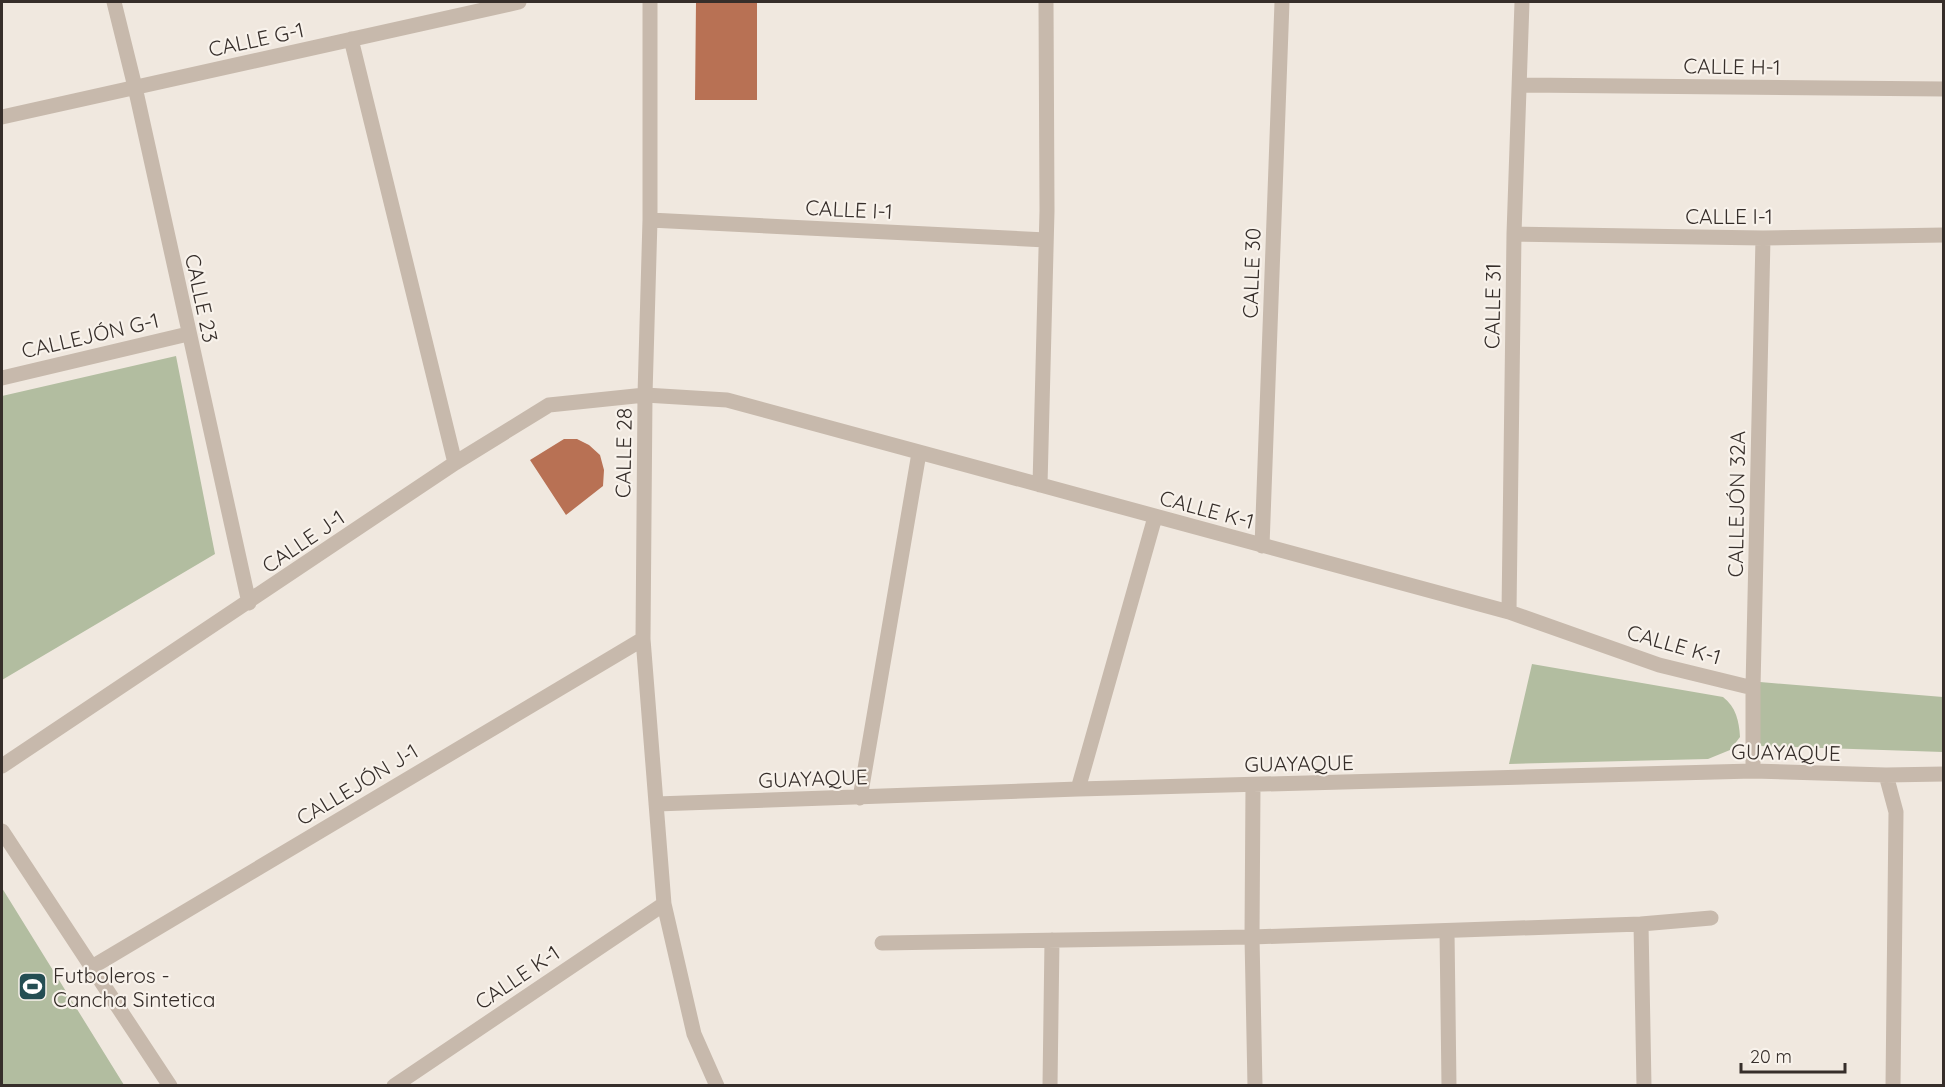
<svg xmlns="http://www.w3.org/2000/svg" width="1945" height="1087" font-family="Quicksand,sans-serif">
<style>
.green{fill:#b2bda0}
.building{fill:#b87154}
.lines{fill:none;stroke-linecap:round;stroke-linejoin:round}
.minor{stroke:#c7b9ac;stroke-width:15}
.labels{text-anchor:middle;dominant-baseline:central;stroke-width:4.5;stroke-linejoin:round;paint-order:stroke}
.street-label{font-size:21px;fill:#362e2a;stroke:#f8f2eb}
.poi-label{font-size:21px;fill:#362e2a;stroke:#f8f2eb;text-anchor:start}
</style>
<rect width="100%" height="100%" fill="#f0e8df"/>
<!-- green -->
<path class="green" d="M176,356L215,554L2,680V396Z
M1532,664L1723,697C1736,707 1739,721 1740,737L1730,750L1708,759L1509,764Z
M1760,682L1943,697V752L1760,746Z
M2,888L124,1085H2Z"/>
<!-- building -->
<path class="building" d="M696,2H757V100H695Z
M564,439H577L589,445L600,455L604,470L603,486L566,515L530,460Z"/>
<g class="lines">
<!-- minor -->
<path class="minor" d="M114,2L135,87L249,603
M650,2V220L645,395L643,639L664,904L694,1034L717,1086
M351,39L455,463
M1520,85L1944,89
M2,117L519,2
M650,220L1046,240
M1514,234L1763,238L1944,235
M2,378L188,334
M1040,485L1047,211L1046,2
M1262,546L1282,2
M1509,612L1514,234L1522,2
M2,766L455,463L549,405L645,395L727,400L1509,612L1659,665L1753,688
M1753,771V688L1763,238
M1886,775L1896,812L1893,1086
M1253,785L1252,937L1255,1086
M1078,789L1155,517
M860,798L919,453
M656,804L1078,789L1753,771L1886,775L1944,774
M2,831L170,1086
M1641,924L1711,918
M1447,931L1449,1086
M882,943L1252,937L1641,924L1644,1086
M92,967L643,639
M394,1086L664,904
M1050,1086L1052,940"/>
</g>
<!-- icons -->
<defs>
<symbol id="stadium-square" viewBox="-11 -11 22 22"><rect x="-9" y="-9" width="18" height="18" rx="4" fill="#244e53" stroke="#f8f2eb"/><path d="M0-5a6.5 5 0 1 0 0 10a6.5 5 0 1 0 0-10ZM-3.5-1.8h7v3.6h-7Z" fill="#fff"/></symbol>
</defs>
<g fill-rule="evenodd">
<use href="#stadium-square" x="16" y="970" width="33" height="33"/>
</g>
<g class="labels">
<!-- street labels -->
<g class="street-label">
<text transform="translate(256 39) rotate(-12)">CALLE G-1</text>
<text transform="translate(1732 66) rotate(1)">CALLE H-1</text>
<text transform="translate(849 209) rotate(3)">CALLE I-1</text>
<text x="1729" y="216">CALLE I-1</text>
<text transform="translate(1251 273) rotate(-88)">CALLE 30</text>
<text transform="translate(202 298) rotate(78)">CALLE 23</text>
<text transform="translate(1492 306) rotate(-89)">CALLE 31</text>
<text transform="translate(90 335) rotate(-13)">CALLEJÓN G-1</text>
<text transform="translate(623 453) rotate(-89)">CALLE 28</text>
<text transform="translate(1736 504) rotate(-89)">CALLEJÓN 32A</text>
<text transform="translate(1207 509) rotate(15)">CALLE K-1</text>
<text transform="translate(303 541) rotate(-34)">CALLE J-1</text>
<text transform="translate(1674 644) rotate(16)">CALLE K-1</text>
<text transform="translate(1786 752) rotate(1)">GUAYAQUE</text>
<text transform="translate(1299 763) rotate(-1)">GUAYAQUE</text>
<text transform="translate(813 778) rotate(-2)">GUAYAQUE</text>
<text transform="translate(357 784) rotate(-31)">CALLEJÓN J-1</text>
<text transform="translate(517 977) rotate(-34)">CALLE K-1</text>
</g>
<!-- poi labels -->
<g class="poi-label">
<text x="53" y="975">Futboleros -<tspan x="53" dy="24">Cancha Sintetica</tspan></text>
</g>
</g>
<!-- border -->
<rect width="1945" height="1087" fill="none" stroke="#362e2a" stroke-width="6"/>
<!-- scale -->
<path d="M1741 1063v9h104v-9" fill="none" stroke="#362e2a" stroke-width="3"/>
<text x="1750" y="1063" font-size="18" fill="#362e2a" stroke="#f8f2eb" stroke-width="4.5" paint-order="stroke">20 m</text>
</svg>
